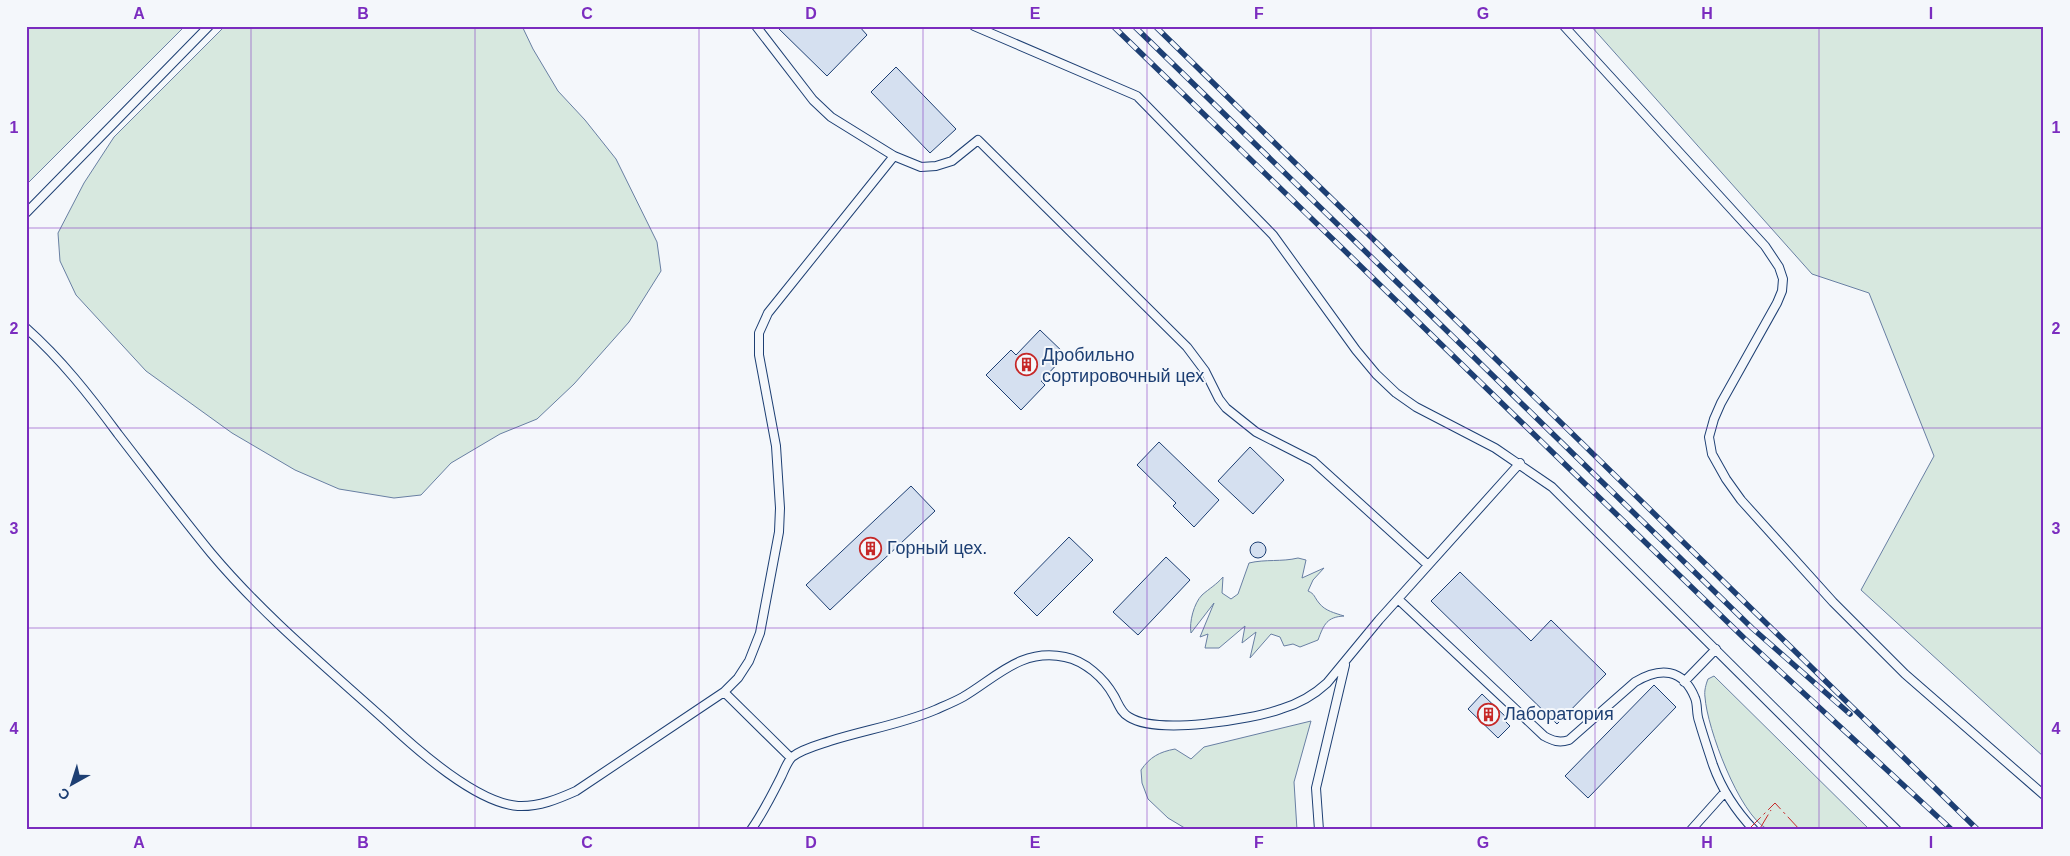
<svg xmlns="http://www.w3.org/2000/svg" width="2070" height="856" font-family="Arial,sans-serif">
<style>
.green{fill:#d7e8df;stroke:#687fa3}
.building{fill:#d5e0f0;stroke:#1d3f73}
.lines{fill:none;stroke-linecap:round;stroke-linejoin:round}
.service-casing{stroke:#1d3f73;stroke-width:10}
.service{stroke:#f4f7fb;stroke-width:8}
.rail-casing{stroke:#1d3f73;stroke-width:5.5}
.rail{stroke:#f4f7fb;stroke-width:4;stroke-dasharray:11;stroke-linecap:butt}
.power{stroke:#c62828;stroke-width:1;stroke-dasharray:18 4 2.5 4;stroke-linecap:butt}
.grid{fill:none;stroke:#7b2cbf;stroke-width:1;stroke-opacity:0.55}
.labels{text-anchor:middle;dominant-baseline:central;stroke-width:4;stroke-linejoin:round;paint-order:stroke}
.poi-label{font-size:18px;fill:#1d3f73;stroke:#f4f7fb;text-anchor:start}
.neatline{fill:none;stroke:#7b2cbf;stroke-width:2}
.grid-label{font-size:16px;text-anchor:middle;font-weight:bold;fill:#7b2cbf}
</style>
<rect width="100%" height="100%" fill="#f4f7fb"/>
<!-- green -->
<path class="green" d="M26,26H185L26,185Z
M225,26H522L533,49L558,91L585,120L616,159L657,242L661,271L629,322L574,384L537,419L500,434L451,463L421,495L394,498L339,489L295,470L232,433L146,371L76,295L60,261L58,233L84,183L114,137Z
M1591,26H2044V757L1861,590L1934,456L1869,293L1812,274Z
M1298,558L1306,560L1302,578L1324,568L1313,580L1308,591C1315,594 1314,597 1319,603C1325,611 1335,613 1344,616C1327,617 1324,624 1318,640L1300,647L1293,644L1284,646L1280,637L1271,634L1250,658L1256,632L1242,643L1245,626L1219,648H1205L1208,634L1200,637L1214,603L1191,633C1189,622 1194,603 1202,595C1210,588 1216,585 1223,577L1222,593L1231,599L1238,594L1249,563C1265,559 1282,562 1298,558Z
M1714,676L1870,830C1855,830 1775,833 1767,829C1739,814 1707,728 1705,697C1704,691 1706,684 1708,679Z
M1311,721L1294,782L1297,830H1188L1168,818L1148,799L1142,783L1141,770C1150,757 1159,752 1175,749L1191,759L1204,747Z"/>
<!-- building -->
<path class="building" d="M776,26H859L867,35L827,76Z
M896,67L956,129L930,153L871,92Z
M1040,330L1066,355L1041,381L1045,385L1021,410L986,375L1011,350L1016,355Z
M1159,442L1219,500L1194,527L1173,506L1176,503L1137,465Z
M1250,447L1284,480L1253,514L1218,481Z
M911,486L935,511L830,610L806,585Z
M1069,537L1093,560L1037,616L1014,593Z
M1250 550a8 8 0 1 1 16 0a8 8 0 1 1-16 0Z
M1166,557L1190,580L1138,635L1113,612Z
M1460,572L1531,641L1551,620L1606,674L1557,724L1431,601Z
M1654,685L1676,707L1588,798L1565,776Z
M1482,694L1508,719L1505,721L1510,726L1498,738L1468,709Z"/>
<g class="lines">
<defs>
<path id="service" d="M756,26L813,100L831,117L894,156L921,167L936,166L952,161L978,140L1187,347L1205,371L1219,399L1226,408L1256,432L1313,461L1428,565
M974,26L1137,96L1273,235L1356,350L1376,374L1396,393L1416,407L1495,448L1552,487L1897,830
M1564,26L1765,246L1779,267L1783,279L1782,291L1777,303L1721,403L1714,419L1709,437L1712,454L1726,479L1741,500L1833,602L1905,674L2044,795
M26,213L209,26
M26,328C61,359 90,396 118,434C149,474 179,514 211,553C263,615 326,667 386,721C416,749 476,803 518,806C539,807 558,799 576,791L724,692L791,758
M1398,599L1544,736C1553,741 1559,743 1569,740L1635,682C1660,667 1683,668 1695,698C1698,705 1696,713 1699,721C1703,735 1708,750 1713,765C1722,790 1736,811 1754,830
M1684,682L1716,649
M724,692L738,678L749,661L760,633L779,532L780,508L776,446L759,355V333L768,313L894,156
M751,830C763,813 772,795 781,777C784,771 787,762 792,757C802,749 818,745 830,741C865,730 902,724 935,710C944,706 954,702 963,697C997,677 1021,648 1065,657C1085,661 1104,678 1114,696C1118,703 1121,713 1129,717C1157,735 1250,720 1281,709C1298,704 1314,695 1327,683L1379,620L1520,463
M1319,830L1316,788L1345,665
M1691,830L1725,792"/>
</defs>
<!-- service casing -->
<use href="#service" class="service-casing"/>
<!-- service -->
<use href="#service" class="service"/>
<defs>
<path id="rail" d="M1113,26L1744,638L1952,830
M1134,26L1752,628L1850,714
M1155,26L1978,830"/>
</defs>
<!-- rail casing -->
<use href="#rail" class="rail-casing"/>
<!-- rail -->
<use href="#rail" class="rail"/>
<!-- power -->
<path class="power" d="M1748,830L1775,803L1800,830
M1759,830L1771,810"/>
</g>
<!-- grid -->
<path class="grid" d="M251,26V830M475,26V830M699,26V830M923,26V830M1147,26V830M1371,26V830M1595,26V830M1819,26V830M26,228H2044M26,428H2044M26,628H2044"/>
<!-- icons -->
<defs>
<symbol id="building-ring" viewBox="-11 -11 22 22"><circle r="9.5" fill="#f4f7fb" stroke="#c62828" stroke-width="1.5"/><path d="M-4-6H4V6H1V3H-1V6H-4ZM-2.5-4.3h1.7v1.8h-1.7ZM.8-4.3h1.7v1.8H.8ZM-2.5-1h1.7V.8h-1.7ZM.8-1h1.7V.8H.8Z" fill="#c62828"/></symbol>
</defs>
<g fill-rule="evenodd">
<use href="#building-ring" x="1014" y="352" width="25" height="25"/>
<use href="#building-ring" x="858" y="536" width="25" height="25"/>
<use href="#building-ring" x="1476" y="702" width="25" height="25"/>
</g>
<g class="labels">
<!-- poi labels -->
<g class="poi-label">
<text x="1042" y="355">Дробильно<tspan x="1042" dy="21">сортировочный цех</tspan></text>
<text x="887" y="548">Горный цех.</text>
<text x="1504" y="714">Лаборатория</text>
</g>
</g>
<!-- border -->
<rect width="2070" height="856" fill="none" stroke="#f4f7fb" stroke-width="55"/>
<!-- north arrow -->
<g transform="translate(72 784) rotate(219)" stroke="#f4f7fb" stroke-width="4" paint-order="stroke">
<path d="M0-4L9 19L0 12L-9 19Z" fill="#1d3f73"/>
<text y="-8" font-size="14" font-weight="bold" text-anchor="middle" fill="#1d3f73">С</text>
</g>
<rect x="28" y="28" width="2014" height="800" class="neatline"/>
<g class="grid-label">
<text x="139" y="19">A</text>
<text x="363" y="19">B</text>
<text x="587" y="19">C</text>
<text x="811" y="19">D</text>
<text x="1035" y="19">E</text>
<text x="1259" y="19">F</text>
<text x="1483" y="19">G</text>
<text x="1707" y="19">H</text>
<text x="1931" y="19">I</text>
<text x="14" y="133">1</text>
<text x="2056" y="133">1</text>
<text x="14" y="334">2</text>
<text x="2056" y="334">2</text>
<text x="14" y="534">3</text>
<text x="2056" y="534">3</text>
<text x="14" y="734">4</text>
<text x="2056" y="734">4</text>
<text x="139" y="848">A</text>
<text x="363" y="848">B</text>
<text x="587" y="848">C</text>
<text x="811" y="848">D</text>
<text x="1035" y="848">E</text>
<text x="1259" y="848">F</text>
<text x="1483" y="848">G</text>
<text x="1707" y="848">H</text>
<text x="1931" y="848">I</text>
</g>
</svg>
